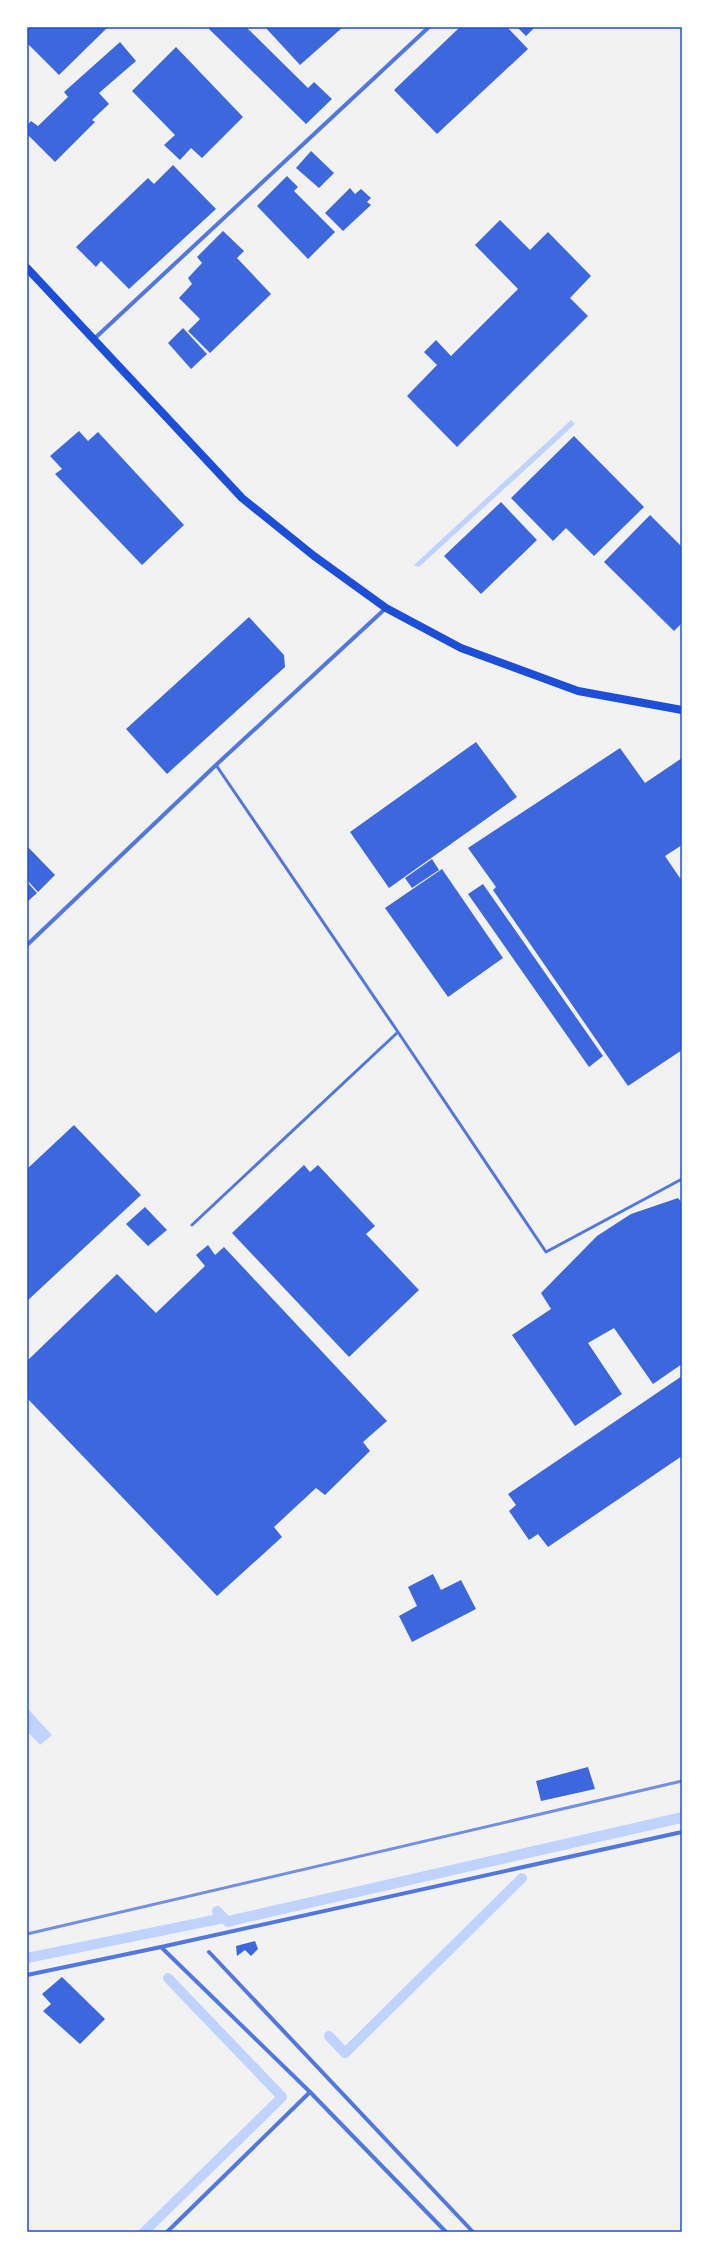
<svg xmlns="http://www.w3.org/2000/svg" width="709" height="2259" font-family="'Noto Sans',sans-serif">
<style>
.water{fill:#bfd3fe}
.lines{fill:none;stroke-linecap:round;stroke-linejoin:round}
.stream{stroke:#bfd3fe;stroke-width:10}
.building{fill:#3d67dc}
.service{stroke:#5277de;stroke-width:3}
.minor{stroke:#5277de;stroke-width:4}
.secondary{stroke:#1d4ed8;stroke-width:8}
.rail{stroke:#7290e2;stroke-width:3}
.neatline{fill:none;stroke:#1d4ed8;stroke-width:1.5}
</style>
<rect width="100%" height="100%" fill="#f2f2f2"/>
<!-- water -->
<path class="water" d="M571,420L575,424L419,567L414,565Z
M27,1708L52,1735L40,1745L27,1731Z
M682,1812V1823L227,1927L214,1916H228Z"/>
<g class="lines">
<!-- stream -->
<path class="stream" d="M217,1911L228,1922L232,1921
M27,1958L224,1918
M329,2036L345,2053L522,1878
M144,2232L282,2097L168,1978"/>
</g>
<!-- building -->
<path class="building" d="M27,27H108L59,75L27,43Z
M211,27H246L308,88L314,82L332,99L306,124L209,29Z
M265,27H343L300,65Z
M460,27H507L528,49L437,134L394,90Z
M517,27H535L526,36Z
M120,42L136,61L99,93L109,104L92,120L95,122L55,162L27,134V125L31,121L38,126L68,97L64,92Z
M176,47L243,117L202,158L191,148L180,160L164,145L175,135L132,91Z
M311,151L334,173L319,188L296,168Z
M173,165L216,209L129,289L101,261L96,267L76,247L148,178L154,184Z
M287,176L298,187L294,191L335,232L308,259L257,206Z
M350,188L355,194L361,189L371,198L367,202L371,205L343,231L325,213Z
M500,220L530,250L548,232L591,276L570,298L588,316L457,447L407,396L437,365L424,352L436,340L451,356L518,289L475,245Z
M223,231L244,251L237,258L271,294L210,353L188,331L200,319L179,298L192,284L188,278L202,263L197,257Z
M183,328L207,354L191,369L168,343Z
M79,431L88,441L98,432L184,525L142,565L55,474L62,469L50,456Z
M574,436L644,507L594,556L566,528L553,541L511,498Z
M501,502L537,540L481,594L444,556Z
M650,515L682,547V623L674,631L604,562Z
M249,617L284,655L285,667L167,774L126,729Z
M476,742L517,797L389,888L350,832Z
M620,748L645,783L682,758V845L665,856L682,881V1050L628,1086L493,890L496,887L468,848Z
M27,846L55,875L38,892L27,880Z
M432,859L439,870L412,888L405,878Z
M442,869L503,958L448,997L385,908Z
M27,882L37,893L27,902Z
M483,884L603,1056L589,1067L468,894Z
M74,1125L141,1195L27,1301V1169Z
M304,1165L310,1172L318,1165L375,1226L366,1234L419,1290L349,1357L232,1233Z
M678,1198L682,1203V1364L653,1384L614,1328L588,1343L622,1394L575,1426L512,1335L551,1309L541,1293L597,1236L631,1214Z
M145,1207L167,1230L148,1246L126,1224Z
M208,1245L215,1255L224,1247L387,1421L363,1442L370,1451L325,1495L316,1488L274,1527L282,1537L217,1596L27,1398V1361L117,1274L156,1313L205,1266L196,1255Z
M682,1376V1456L548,1547L538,1534L529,1540L509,1511L516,1505L508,1494Z
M433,1574L441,1590L461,1580L476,1609L412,1642L399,1616L417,1606L408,1587Z
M588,1767L595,1789L541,1801L536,1781Z
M255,1941L258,1949L251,1956L245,1950L237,1956L236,1946Z
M62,1977L105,2019L80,2044L43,2011L51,2004L42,1994Z"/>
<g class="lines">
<!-- service -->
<path class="service" d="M216,765L398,1032L546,1252L682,1179
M192,1225L398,1032"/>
<!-- minor -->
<path class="minor" d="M94,339L429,27
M27,945L216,765L386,608
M161,1947L682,1832
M209,1952L473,2232
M27,1975L161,1947L310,2092L446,2232
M167,2232L310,2092"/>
<!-- secondary -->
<path class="secondary" d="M27,268L242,498L314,556L386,608L461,648L578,691L682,710"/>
<!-- rail -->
<path class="rail" d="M27,1934L682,1781"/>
</g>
<!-- border -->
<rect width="709" height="2259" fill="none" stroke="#ffffff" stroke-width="56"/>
<rect x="28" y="28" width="653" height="2203" class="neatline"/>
</svg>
